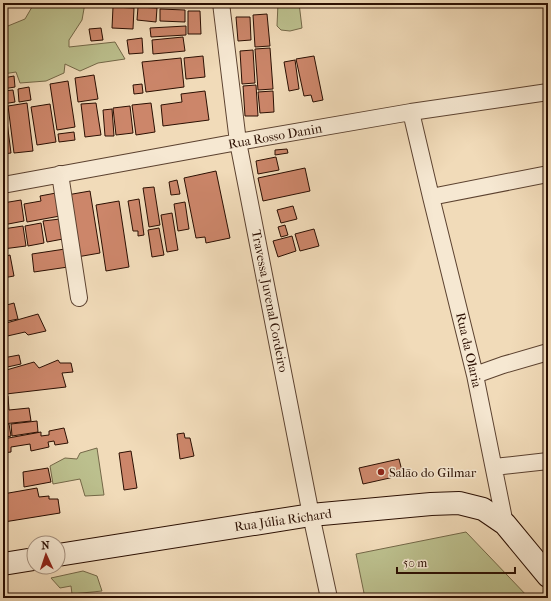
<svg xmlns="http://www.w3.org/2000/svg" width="551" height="601" font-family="'IM FELL French Canon',serif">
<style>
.green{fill:#bcc08e;stroke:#746848}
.building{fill:#cc866a;stroke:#2b0f02}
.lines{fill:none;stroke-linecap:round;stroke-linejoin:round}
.street-casing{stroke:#5c4230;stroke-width:18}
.secondary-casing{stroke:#2b0f02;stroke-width:24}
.street{stroke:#f6e8d2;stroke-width:16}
.secondary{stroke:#f6e8d2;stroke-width:22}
.poi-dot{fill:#8f2418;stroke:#f6e8d2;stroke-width:1.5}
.labels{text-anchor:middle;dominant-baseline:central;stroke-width:3;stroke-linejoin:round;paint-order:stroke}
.street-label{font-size:13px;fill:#2b0f02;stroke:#f6e8d2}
.poi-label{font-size:13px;fill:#2b0f02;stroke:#f6e8d2;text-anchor:start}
</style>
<rect width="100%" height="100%" fill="#f1dbb9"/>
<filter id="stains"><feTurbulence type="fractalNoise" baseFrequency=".005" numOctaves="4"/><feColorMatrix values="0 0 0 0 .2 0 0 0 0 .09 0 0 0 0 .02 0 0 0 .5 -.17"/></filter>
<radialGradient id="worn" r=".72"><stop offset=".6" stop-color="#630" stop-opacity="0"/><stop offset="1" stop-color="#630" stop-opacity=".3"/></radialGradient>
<!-- green -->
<path class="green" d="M30,3H85L82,20L69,40V47L115,42L125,59L98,63L80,71L65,64L64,73L46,81L20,83L16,72L3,74V28L25,19L32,7Z
M278,3H299L302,28L290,31L281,30L277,26Z
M97,448L104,495L85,496L80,479L53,484L50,466L65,458L77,459L80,453Z
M466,532L529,598H365L356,554Z
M83,571L97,576L102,591L72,594L71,586L60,588L51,578Z"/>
<!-- building -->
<path class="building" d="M115,3H136V6L115,5Z
M113,7L134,8L133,29L112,28Z
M138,7L157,8L156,22L137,20Z
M160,9L185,10V22L160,21Z
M188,11H200L201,34H188Z
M267,14L270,46L255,47L253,15Z
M236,17H250L251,40L238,41Z
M186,26V35L151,37L150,28Z
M101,28L103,40L91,41L89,29Z
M183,37L185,51L153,54L152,40Z
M142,38L143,53L129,54L127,40Z
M270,48L273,89L258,90L255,49Z
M253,50L255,83L242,84L240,51Z
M203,56L205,77L186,79L184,58Z
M314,56L323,100L313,102L311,95L304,96L296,59Z
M181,58L184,87L146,92L142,62Z
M295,60L299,89L289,91L284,62Z
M94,75L98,99L78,102L75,78Z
M14,76L15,87L3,89V78Z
M68,81L75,127L57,130L50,84Z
M142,84L143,93L134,94L133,85Z
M256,85L258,116H245L243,86Z
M29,87L31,100L19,102L18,89Z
M13,90L15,102L3,104V91Z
M205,91L209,120L163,126L161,105L182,102L181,94Z
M273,91L274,112L260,113L258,92Z
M27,103L33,151L14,153L8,106Z
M96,103L101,135L85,137L81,104Z
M151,103L155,132L136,135L132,105Z
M50,104L56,142L37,145L31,107Z
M5,106L11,153L3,154V107Z
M130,106L133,133L116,135L113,108Z
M112,109L114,136H105L103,110Z
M74,132L75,140L59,142L58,134Z
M287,149L288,153L275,155V150Z
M276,157L279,170L258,174L256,161Z
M305,168L310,191L263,201L258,178Z
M216,171L230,238L206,243L205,237L196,238L184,178Z
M177,180L180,194L171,195L169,182Z
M154,187L160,225L149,227L143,188Z
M90,191L100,253L77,257L67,195Z
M56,193L60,216L27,222L24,204L41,201L40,196Z
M139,199L144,235L138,236V231H133L128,201Z
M21,200L24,221L3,225V203Z
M119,201L129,267L106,271L96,205Z
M185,202L189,229L178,231L174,204Z
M293,206L297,219L281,223L277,210Z
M172,213L178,250L167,252L161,215Z
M60,219L63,239L47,242L43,221Z
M41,223L44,243L28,246L25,226Z
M285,225L288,235L281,237L278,227Z
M23,226L26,246L3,249V229Z
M159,228L164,255L152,257L148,230Z
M314,229L319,246L300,251L295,234Z
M292,236L296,251L278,257L273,241Z
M65,249L68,267L34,272L32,254Z
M10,255L14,276L3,278V257Z
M14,303L18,319L3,322V306Z
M38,314L46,331L28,335L25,332L3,337V324Z
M19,355L21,364L3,368V358Z
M58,360L60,363H71L73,372L62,373L66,387L6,394L4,383L3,384V371L34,362L39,368Z
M3,396H8L9,410L29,408L31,421L3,424Z
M37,421L38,432L12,436L11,424Z
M9,424L11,436L3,438V425Z
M64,428L68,443L55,445L54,441L48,442L49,447L31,451L30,444L11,447V452L3,453V439L41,432V436L49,435V431Z
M184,433L185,438H190L194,456L180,459L177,434Z
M131,451L137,488L124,490L119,453Z
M399,459L403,475L363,484L359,468Z
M48,468L51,482L24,487L23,472Z
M37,488L39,497L49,496V499H58L60,513L4,522L3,508V494Z"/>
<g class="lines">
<defs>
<path id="street" d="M221,3L238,142L311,515L329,598
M411,112L431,197L475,375L505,524
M60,174L79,298
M3,185L238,142L411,112L548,92
M431,197L548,174
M475,375L503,365L548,352
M494,467L548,461"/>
<path id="secondary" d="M58,555L311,515L431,504L459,503L483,509L505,524L548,576
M3,564L34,559"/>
</defs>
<!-- street casing -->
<use href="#street" class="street-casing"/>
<!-- secondary casing -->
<use href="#secondary" class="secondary-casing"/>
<!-- street -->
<use href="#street" class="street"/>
<!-- secondary -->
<use href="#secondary" class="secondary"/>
</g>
<!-- markers -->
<circle class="poi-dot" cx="381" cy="472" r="4"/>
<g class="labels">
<!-- street labels -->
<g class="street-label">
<text transform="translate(275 136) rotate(-10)">Rua Rosso Danin</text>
<text transform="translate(270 301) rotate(79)">Travessa Juvenal Cordeiro</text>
<text transform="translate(469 350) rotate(77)">Rua da Olaria</text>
<text transform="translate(283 520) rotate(-8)">Rua Júlia Richard</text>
</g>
<!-- poi labels -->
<g class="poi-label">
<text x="389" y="472">Salão do Gilmar</text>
</g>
</g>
<!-- margin -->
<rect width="551" height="601" fill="none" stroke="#f1dbb9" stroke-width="16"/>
<rect x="4" y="4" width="543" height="593" fill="none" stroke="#2b0f02" stroke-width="2"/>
<rect x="8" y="8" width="535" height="585" fill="none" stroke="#2b0f02"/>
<!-- north arrow -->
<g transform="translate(46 555) rotate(357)"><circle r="19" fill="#f6e8d2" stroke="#a5917f"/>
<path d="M0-3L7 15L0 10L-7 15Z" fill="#8f2418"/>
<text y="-6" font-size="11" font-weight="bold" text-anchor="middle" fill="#2b0f02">N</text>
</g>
<!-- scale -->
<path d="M397 567v6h118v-6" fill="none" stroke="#2b0f02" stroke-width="2"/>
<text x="403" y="567" font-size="12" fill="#2b0f02" stroke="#f6e8d2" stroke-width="3" paint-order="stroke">50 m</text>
<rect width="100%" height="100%" filter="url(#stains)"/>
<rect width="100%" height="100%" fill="url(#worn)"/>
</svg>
